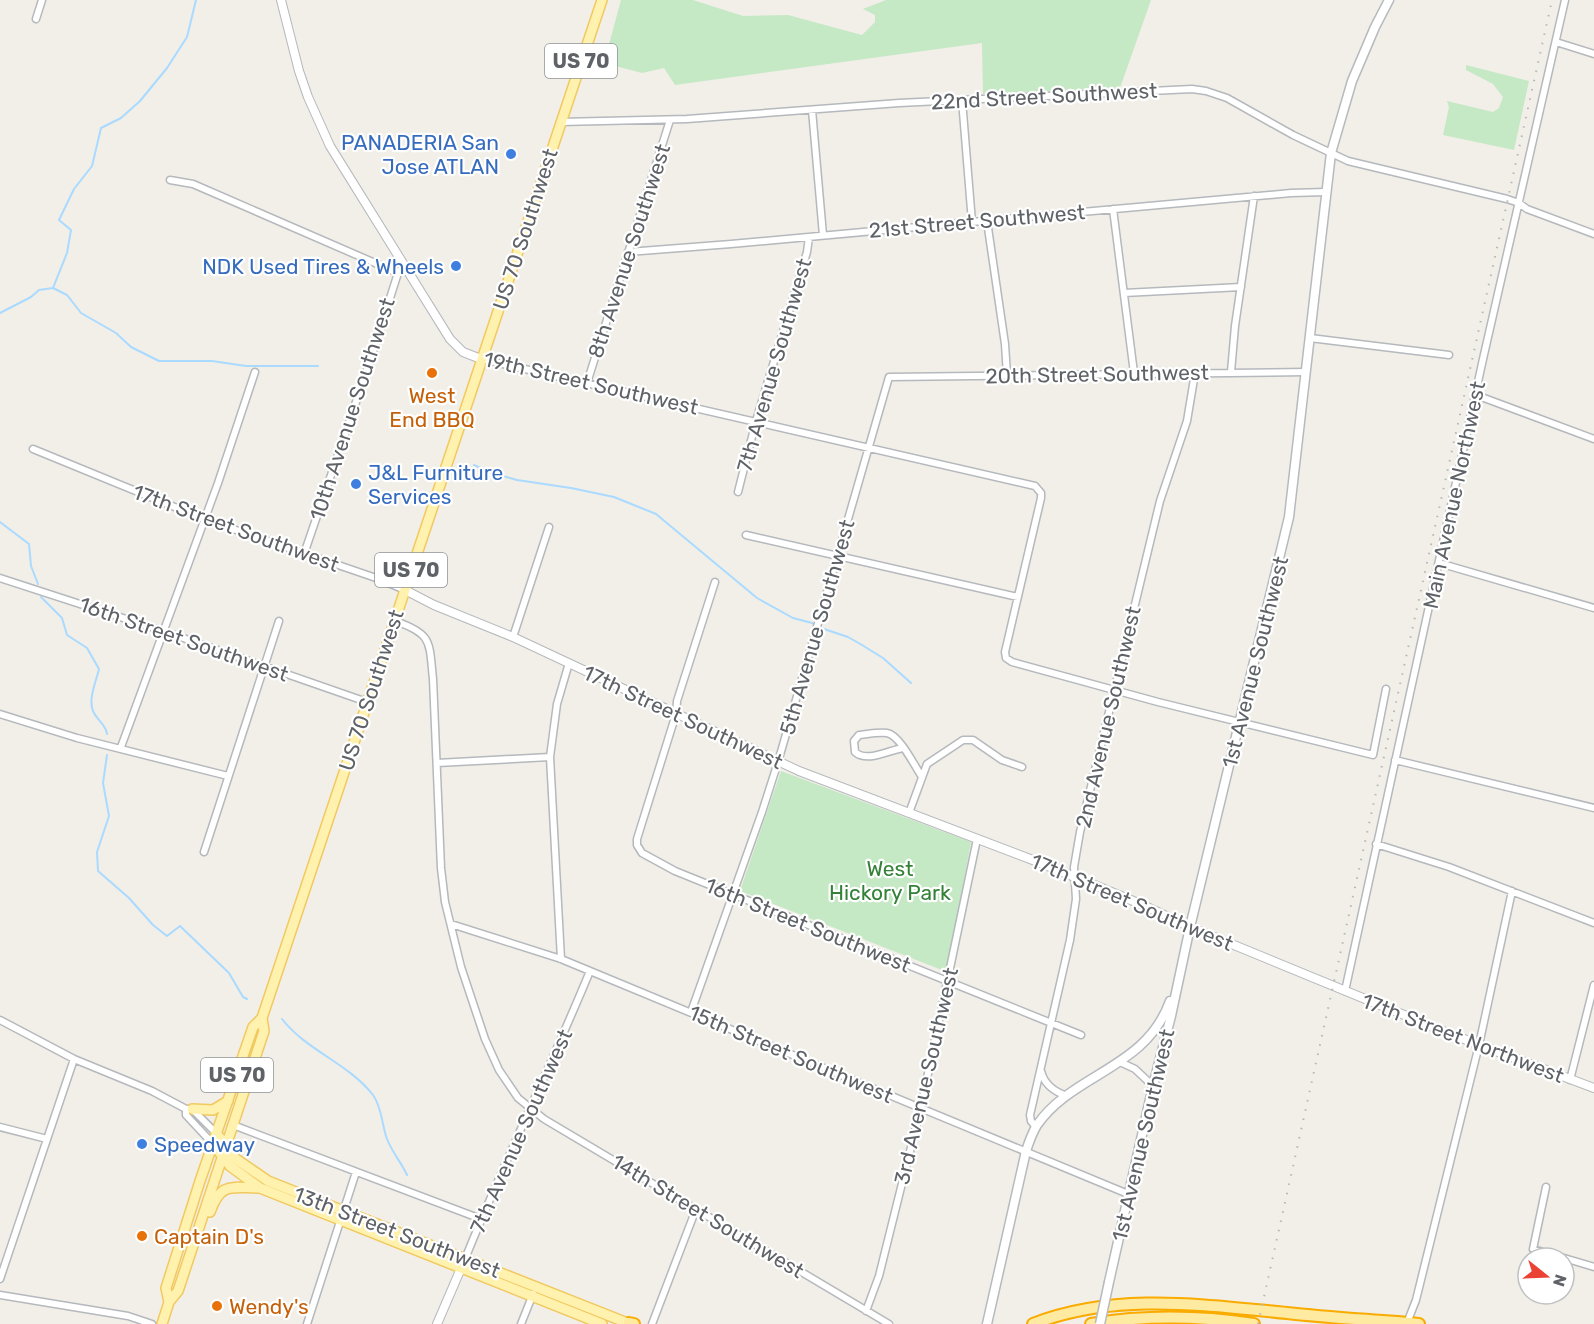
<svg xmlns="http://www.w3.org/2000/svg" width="1594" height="1324" font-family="Rubik,sans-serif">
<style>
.green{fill:#c5e8c5}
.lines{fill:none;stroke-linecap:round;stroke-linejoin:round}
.stream{stroke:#aadaff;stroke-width:2}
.minor-casing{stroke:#b5b8bc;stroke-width:9}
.tertiary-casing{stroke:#b5b8bc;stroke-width:10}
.secondary-casing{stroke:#b6babf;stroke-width:11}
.primary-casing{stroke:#f2c960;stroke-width:12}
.trunk-casing{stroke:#f9ab00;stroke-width:14}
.minor{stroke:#fff;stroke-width:6}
.tertiary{stroke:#fff;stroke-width:8}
.secondary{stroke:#fff;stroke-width:8}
.primary{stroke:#fff2af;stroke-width:9}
.trunk{stroke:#feeaa1;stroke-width:10}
.rail{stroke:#b6b7b8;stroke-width:2;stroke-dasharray:1.5 8;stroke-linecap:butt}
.secondary-bridge-casing{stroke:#b6babf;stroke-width:11;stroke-linecap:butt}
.secondary-bridge{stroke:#fff;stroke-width:8}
.shop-dot{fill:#3f7fe0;stroke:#fff;stroke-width:2}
.food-dot{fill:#e8710a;stroke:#fff;stroke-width:2}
.labels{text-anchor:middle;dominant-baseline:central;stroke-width:4.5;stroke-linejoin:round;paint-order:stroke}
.shield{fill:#fff;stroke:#8f9295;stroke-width:1.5}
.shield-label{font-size:20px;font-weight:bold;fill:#5f6368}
.street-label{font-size:21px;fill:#5f6368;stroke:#fff}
.shop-label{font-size:21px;fill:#366cbe;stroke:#fff;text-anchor:end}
.food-label{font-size:21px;fill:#c56008;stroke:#fff;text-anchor:start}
.park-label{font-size:21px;fill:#348238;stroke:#fff}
</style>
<rect width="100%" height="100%" fill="#f1efe8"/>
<!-- green -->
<path class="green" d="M621,0H693L743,16L788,15L862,35L875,22V15L863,9L886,0H1151L1120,88L983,94L982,43L675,85L664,68L642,73L604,63Z
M1466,65L1529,81L1514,150L1443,135L1449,107L1447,101L1493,112L1499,108L1503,97L1493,84L1466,70Z
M781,771L971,842L947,972L740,891Z"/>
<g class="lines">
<!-- stream -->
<path class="stream" d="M53,288L67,253L71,230L59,220L74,189L92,166L101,128L121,118L140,101L167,68L187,37L196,0
M53,288L67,295L81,313L116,333L131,347L159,361H212L246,366H318
M0,313L31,297L39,290L53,288
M474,465L489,472L517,480L571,488L614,497L656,514L757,598L793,618L812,623L818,627L848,637L862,645L883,658L911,683
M0,522L29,544L31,566L38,584
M41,597L62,618L67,635L87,648L99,669C96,682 87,701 94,713C98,721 106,725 107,734
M107,755L103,783L109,816L97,852L98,871L129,898L153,925L167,936L180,926L229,973L243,997L247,999
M282,1019C307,1051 348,1063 373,1095C382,1107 382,1126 387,1139C392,1152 401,1162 407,1175"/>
<defs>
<path id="minor" d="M36,19L42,0
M1556,42L1594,54
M962,100L972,222
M812,110L823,235
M560,122L687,119L899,103L1192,89L1206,91L1227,98L1293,135L1348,161L1507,199L1519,203L1527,209L1594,234
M170,180L193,184L398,273
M1113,209L1134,373
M987,221L1005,344L1007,375
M628,252L731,244L1291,193L1326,192
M1124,293L1241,287
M1310,338L1449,355
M481,359L1035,486L1041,493V498L1005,652L1006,658L1012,662L1158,702L1373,755L1386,689
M1231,372L1235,326L1254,196
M587,383L670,120
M1476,395L1594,439
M33,449L204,519L379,579L405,590
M738,492L756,421L807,252L809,237
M746,535L1018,597
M304,554L369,364L398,273L404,266
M1439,563L1594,608
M0,578L163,631L367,702
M715,582L677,701L676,714L637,839V845L642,853L675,871L1081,1035
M395,621C433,634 429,642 433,679L441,868L445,902L461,967L485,1039L499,1070L518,1098L544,1119L889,1324
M513,637L549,527
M0,714L77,738L228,776
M121,747L218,483L255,372
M903,748C889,750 867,763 855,752L854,741L859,735C868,734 879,732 887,733C900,735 915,767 922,777
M1395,760L1594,808
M437,763L550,757
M909,813L927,764L963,740H973L1002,760L1022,767
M1376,844L1449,867L1594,923
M204,852L279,621
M451,924L561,959L590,971L1128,1194
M561,959L550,757L557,704L569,663
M1345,991L1483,359L1565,0
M691,1012L762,812L778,762L889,377L1306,372
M0,1020L74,1059L152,1091L186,1109H192L217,1134
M1120,1062L1135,1069L1153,1086
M1041,1071C1044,1084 1055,1092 1067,1096
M1570,1080L1594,985
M186,1109V1115L213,1144
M233,1125L481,1219
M0,1127L47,1139
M1036,1127L1031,1121L1030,1115L1070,940L1076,899L1074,867L1080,832L1160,501L1187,421L1195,373
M1546,1187L1533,1249L1563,1258
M1564,1258L1594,1267
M465,1259C504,1162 550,1068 590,971
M0,1279L74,1059
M0,1295L128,1316L152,1324
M866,1311L879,1276L921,1107L977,839
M1407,1323L1416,1300L1479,1045L1512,891
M307,1324L356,1172
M521,1324L533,1294
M652,1324L696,1209"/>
<path id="tertiary" d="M281,0L299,71L308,97L330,146L450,339L463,352L481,359
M405,590L434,605L513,637L799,771L1038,862L1143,905L1190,927L1448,1033L1594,1088
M437,1324L465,1259"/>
<path id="secondary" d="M1109,1282L1153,1086L1171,1016L1190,927L1289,517L1331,153L1352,81L1375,27L1389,0
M987,1324L1026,1151C1029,1142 1032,1133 1037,1125C1073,1073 1146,1069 1170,1001"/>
<path id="primary" d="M192,1109L213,1110L228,1101
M217,1134L236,1159L268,1181L630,1324
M213,1144L230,1166L260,1188L602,1324
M210,1212C221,1181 232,1188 260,1188
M169,1302L166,1288L200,1181L253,1027L262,1018L602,0
M162,1324L169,1302L178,1291L264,1031L262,1018"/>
<path id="trunk" d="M629,1323L634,1324
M1033,1324C1115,1292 1202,1305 1287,1313C1331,1318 1375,1320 1419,1324
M1091,1324C1145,1315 1200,1316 1254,1324"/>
</defs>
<!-- minor casing -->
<use href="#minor" class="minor-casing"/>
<!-- tertiary casing -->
<use href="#tertiary" class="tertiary-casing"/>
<!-- secondary casing -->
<use href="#secondary" class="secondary-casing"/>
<!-- primary casing -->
<use href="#primary" class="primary-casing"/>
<!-- trunk casing -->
<use href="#trunk" class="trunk-casing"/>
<!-- minor -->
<use href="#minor" class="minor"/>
<!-- tertiary -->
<use href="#tertiary" class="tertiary"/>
<!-- secondary -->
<use href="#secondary" class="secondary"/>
<!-- primary -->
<use href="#primary" class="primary"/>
<!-- trunk -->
<use href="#trunk" class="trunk"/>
<!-- rail -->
<path class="rail" d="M1258,1324L1552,0"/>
<defs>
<path id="secondary-bridge" d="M1100,1324L1109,1282"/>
</defs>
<!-- secondary-bridge casing -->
<use href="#secondary-bridge" class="secondary-bridge-casing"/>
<!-- secondary-bridge -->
<use href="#secondary-bridge" class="secondary-bridge"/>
</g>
<!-- markers -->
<g class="shop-dot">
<circle cx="511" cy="154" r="6"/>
<circle cx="456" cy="266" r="6"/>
<circle cx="356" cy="484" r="6"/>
<circle cx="142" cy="1144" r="6"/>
</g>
<g class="food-dot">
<circle cx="432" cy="373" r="6"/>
<circle cx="142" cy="1236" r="6"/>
<circle cx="217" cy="1306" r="6"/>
</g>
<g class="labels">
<!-- shield labels -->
<g class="shield">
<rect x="545" y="44" width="72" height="34" rx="4.5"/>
<rect x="375" y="553" width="72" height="34" rx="4.5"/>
<rect x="201" y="1058" width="72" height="34" rx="4.5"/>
</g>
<g class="shield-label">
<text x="581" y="61">US 70</text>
<text x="411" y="570">US 70</text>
<text x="237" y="1075">US 70</text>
</g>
<!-- street labels -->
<g class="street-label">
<text transform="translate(1044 96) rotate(-3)">22nd Street Southwest</text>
<text transform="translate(977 221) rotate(-5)">21st Street Southwest</text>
<text transform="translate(525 229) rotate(-72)">US 70 Southwest</text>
<text transform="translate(629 251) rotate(-72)">8th Avenue Southwest</text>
<text transform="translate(774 365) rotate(-74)">7th Avenue Southwest</text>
<text transform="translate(1097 374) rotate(-1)">20th Street Southwest</text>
<text transform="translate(591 383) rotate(13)">19th Street Southwest</text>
<text transform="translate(352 409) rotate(-72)">10th Avenue Southwest</text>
<text transform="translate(1454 495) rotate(-78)">Main Avenue Northwest</text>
<text transform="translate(236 528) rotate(20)">17th Street Southwest</text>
<text transform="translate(817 627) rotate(-74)">5th Avenue Southwest</text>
<text transform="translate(184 639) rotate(19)">16th Street Southwest</text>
<text transform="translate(1255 662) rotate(-76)">1st Avenue Southwest</text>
<text transform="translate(371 690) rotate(-72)">US 70 Southwest</text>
<text transform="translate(683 717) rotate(25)">17th Street Southwest</text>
<text transform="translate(1108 717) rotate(-77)">2nd Avenue Southwest</text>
<text transform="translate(1132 902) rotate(23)">17th Street Southwest</text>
<text transform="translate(808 925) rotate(22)">16th Street Southwest</text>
<text transform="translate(1463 1038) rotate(21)">17th Street Northwest</text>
<text transform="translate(791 1054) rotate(23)">15th Street Southwest</text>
<text transform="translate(926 1076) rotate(-77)">3rd Avenue Southwest</text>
<text transform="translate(521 1131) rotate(-66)">7th Avenue Southwest</text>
<text transform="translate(1143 1135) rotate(-77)">1st Avenue Southwest</text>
<text transform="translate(708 1216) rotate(31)">14th Street Southwest</text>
<text transform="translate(397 1232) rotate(21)">13th Street Southwest</text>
</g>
<!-- shop labels -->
<g class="shop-label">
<text x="499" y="142">PANADERIA San<tspan x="499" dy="24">Jose ATLAN</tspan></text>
<text x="444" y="266">NDK Used Tires &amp; Wheels</text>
<text x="368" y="472" text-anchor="start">J&amp;L Furniture<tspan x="368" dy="24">Services</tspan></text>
<text x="154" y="1144" text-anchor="start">Speedway</text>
</g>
<!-- food labels -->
<g class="food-label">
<text x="432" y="395" text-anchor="middle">West<tspan x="432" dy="24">End BBQ</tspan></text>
<text x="154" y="1236">Captain D's</text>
<text x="229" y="1306">Wendy's</text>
</g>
<!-- park labels -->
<g class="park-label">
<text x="890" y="868">West<tspan x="890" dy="24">Hickory Park</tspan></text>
</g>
</g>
<!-- north arrow -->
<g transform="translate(1546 1276) rotate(108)"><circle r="28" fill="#ffffff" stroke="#bfc1c3" stroke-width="1.5"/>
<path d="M0-4.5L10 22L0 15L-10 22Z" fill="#ea4335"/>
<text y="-9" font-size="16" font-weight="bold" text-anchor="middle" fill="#5f6368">N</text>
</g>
</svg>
